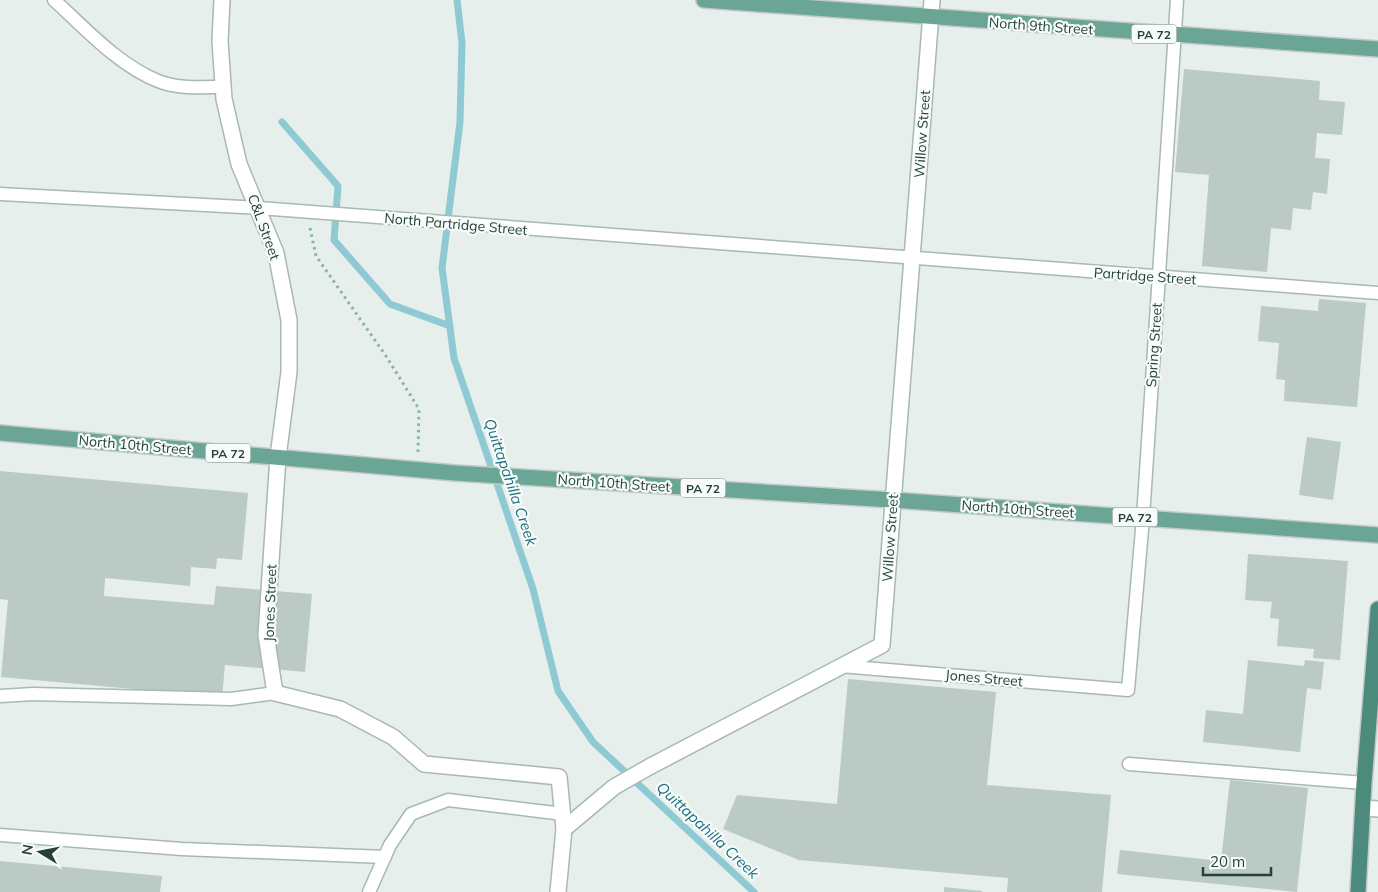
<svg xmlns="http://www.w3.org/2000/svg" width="1378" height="892" font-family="Mulish,sans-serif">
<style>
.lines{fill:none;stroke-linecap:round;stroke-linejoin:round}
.stream{stroke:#8ec9d4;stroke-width:7}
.building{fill:#bbcac4}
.service-casing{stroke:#a8b8b2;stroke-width:15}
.minor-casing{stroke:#a8b8b2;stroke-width:18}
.tertiary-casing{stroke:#a8b8b2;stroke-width:18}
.primary-casing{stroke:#c2cac8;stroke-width:18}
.trunk-casing{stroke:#c2cac8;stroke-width:18}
.path{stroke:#86b3a5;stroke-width:3;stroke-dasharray:2.5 4;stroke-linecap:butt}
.service{stroke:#fff;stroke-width:12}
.minor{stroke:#fff;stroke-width:15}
.tertiary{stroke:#fff;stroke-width:15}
.primary{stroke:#6aa596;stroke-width:15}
.trunk{stroke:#4c8a7c;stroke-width:15}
.labels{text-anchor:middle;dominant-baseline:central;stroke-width:4.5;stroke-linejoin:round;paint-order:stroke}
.shield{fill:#f7fbf9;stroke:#637a73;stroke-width:1}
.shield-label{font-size:12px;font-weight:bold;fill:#24423a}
.street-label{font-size:14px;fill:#24423a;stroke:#f7fbf9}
.water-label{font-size:15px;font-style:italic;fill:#1c6f80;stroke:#f7fbf9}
</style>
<rect width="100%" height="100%" fill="#e6efeb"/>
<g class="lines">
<!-- stream -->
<path class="stream" d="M457,0L462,43L460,122L442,268L454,358L533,589L558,691L593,742L754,892
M282,122L338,186L334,240L390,304L450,326"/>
</g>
<!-- building -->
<path class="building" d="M1184,69L1320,81L1319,100L1345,102L1342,135L1317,133L1315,158L1330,159L1327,194L1313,192L1311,210L1293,208L1291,230L1271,228L1267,272L1202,266L1209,175L1175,172Z
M1319,299L1366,303L1357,407L1284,401L1285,380L1276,379L1279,343L1258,341L1261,306L1318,311Z
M1307,437L1341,442L1333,500L1299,495Z
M0,471L248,493L242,560L217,558L216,569L191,567L190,586L105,578L104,596L214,605L216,586L312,594L305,672L225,665L222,697L1,677L8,600L0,599Z
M1248,554L1348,561L1340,660L1313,658L1314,649L1277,646L1279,619L1270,618L1272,602L1245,600Z
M1248,660L1304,666L1305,660L1324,662L1321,690L1307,688L1300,752L1203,742L1206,710L1243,714Z
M848,679L996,692L987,785L1111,795L1102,892H1007L1008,878L799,860L723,829L737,795L837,804Z
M1230,780L1308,788L1297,892L1117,874L1120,850L1221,861Z
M0,861L162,876L160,892H0Z
M944,887L982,891V892H944Z"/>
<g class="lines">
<defs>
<path id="service" d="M54,0C85,28 118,65 158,81C177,89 202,87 223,87
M0,194L259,208L1378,293
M840,666L1128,690L1143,518L1177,0
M0,696L33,694L231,699L275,693
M1129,764L1364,783
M0,835L182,849L385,857
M369,892L390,845L411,814L448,800L563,814"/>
<path id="minor" d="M222,0L220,41L224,99L239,164L276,253L289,320V372L278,457L266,635L275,693L340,709L393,737L424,764L559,777L564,829
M1364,808L1378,809"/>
<path id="tertiary" d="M558,892L564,829L614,787L649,767L882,645L932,0"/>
<path id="primary" d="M704,0L1378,49
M0,433L455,473L893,500L1378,535"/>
<path id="trunk" d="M1358,892L1364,783L1378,609"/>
</defs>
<!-- service casing -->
<use href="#service" class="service-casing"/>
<!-- minor casing -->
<use href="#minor" class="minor-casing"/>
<!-- tertiary casing -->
<use href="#tertiary" class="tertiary-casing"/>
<!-- primary casing -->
<use href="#primary" class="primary-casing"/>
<!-- trunk casing -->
<use href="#trunk" class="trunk-casing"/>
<!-- path -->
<path class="path" d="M310,228L316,256L386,356L419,409L418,452"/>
<!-- service -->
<use href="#service" class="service"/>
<!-- minor -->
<use href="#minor" class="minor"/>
<!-- tertiary -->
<use href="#tertiary" class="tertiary"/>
<!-- primary -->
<use href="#primary" class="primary"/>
<!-- trunk -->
<use href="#trunk" class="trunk"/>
</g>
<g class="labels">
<!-- shield labels -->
<g class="shield">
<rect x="1131.5" y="24.5" width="45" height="19" rx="4"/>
<rect x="205.5" y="443.5" width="45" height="19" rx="4"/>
<rect x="680.5" y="478.5" width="45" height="19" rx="4"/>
<rect x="1112.5" y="507.5" width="45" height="19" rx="4"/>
</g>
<g class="shield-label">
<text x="1154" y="34">PA 72</text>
<text x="228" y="453">PA 72</text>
<text x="703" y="488">PA 72</text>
<text x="1135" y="517">PA 72</text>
</g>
<!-- street labels -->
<g class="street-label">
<text transform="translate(1041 26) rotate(4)">North 9th Street</text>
<text transform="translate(922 134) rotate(-86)">Willow Street</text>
<text transform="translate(456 224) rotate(5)">North Partridge Street</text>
<text transform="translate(264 227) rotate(70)">C&amp;L Street</text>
<text transform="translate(1145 276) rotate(4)">Partridge Street</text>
<text transform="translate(1154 345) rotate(-86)">Spring Street</text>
<text transform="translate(135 445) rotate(5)">North 10th Street</text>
<text transform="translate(614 483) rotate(4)">North 10th Street</text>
<text transform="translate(1018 509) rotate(4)">North 10th Street</text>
<text transform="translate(890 538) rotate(-86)">Willow Street</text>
<text transform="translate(270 603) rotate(-88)">Jones Street</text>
<text transform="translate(984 678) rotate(5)">Jones Street</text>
</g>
<!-- water labels -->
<g class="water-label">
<text transform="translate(511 482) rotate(71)">Quittapahilla Creek</text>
<text transform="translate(708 830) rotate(43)">Quittapahilla Creek</text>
</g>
</g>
<!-- north arrow -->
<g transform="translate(40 852) rotate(280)" stroke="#f7fbf9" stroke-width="4" paint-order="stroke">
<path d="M0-4L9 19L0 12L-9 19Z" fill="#24423a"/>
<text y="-8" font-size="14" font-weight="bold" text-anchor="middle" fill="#24423a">N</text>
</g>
<!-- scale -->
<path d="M1203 867v8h68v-8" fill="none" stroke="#24423a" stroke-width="2.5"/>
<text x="1210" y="867" font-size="15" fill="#24423a" stroke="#f7fbf9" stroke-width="4" paint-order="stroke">20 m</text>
</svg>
